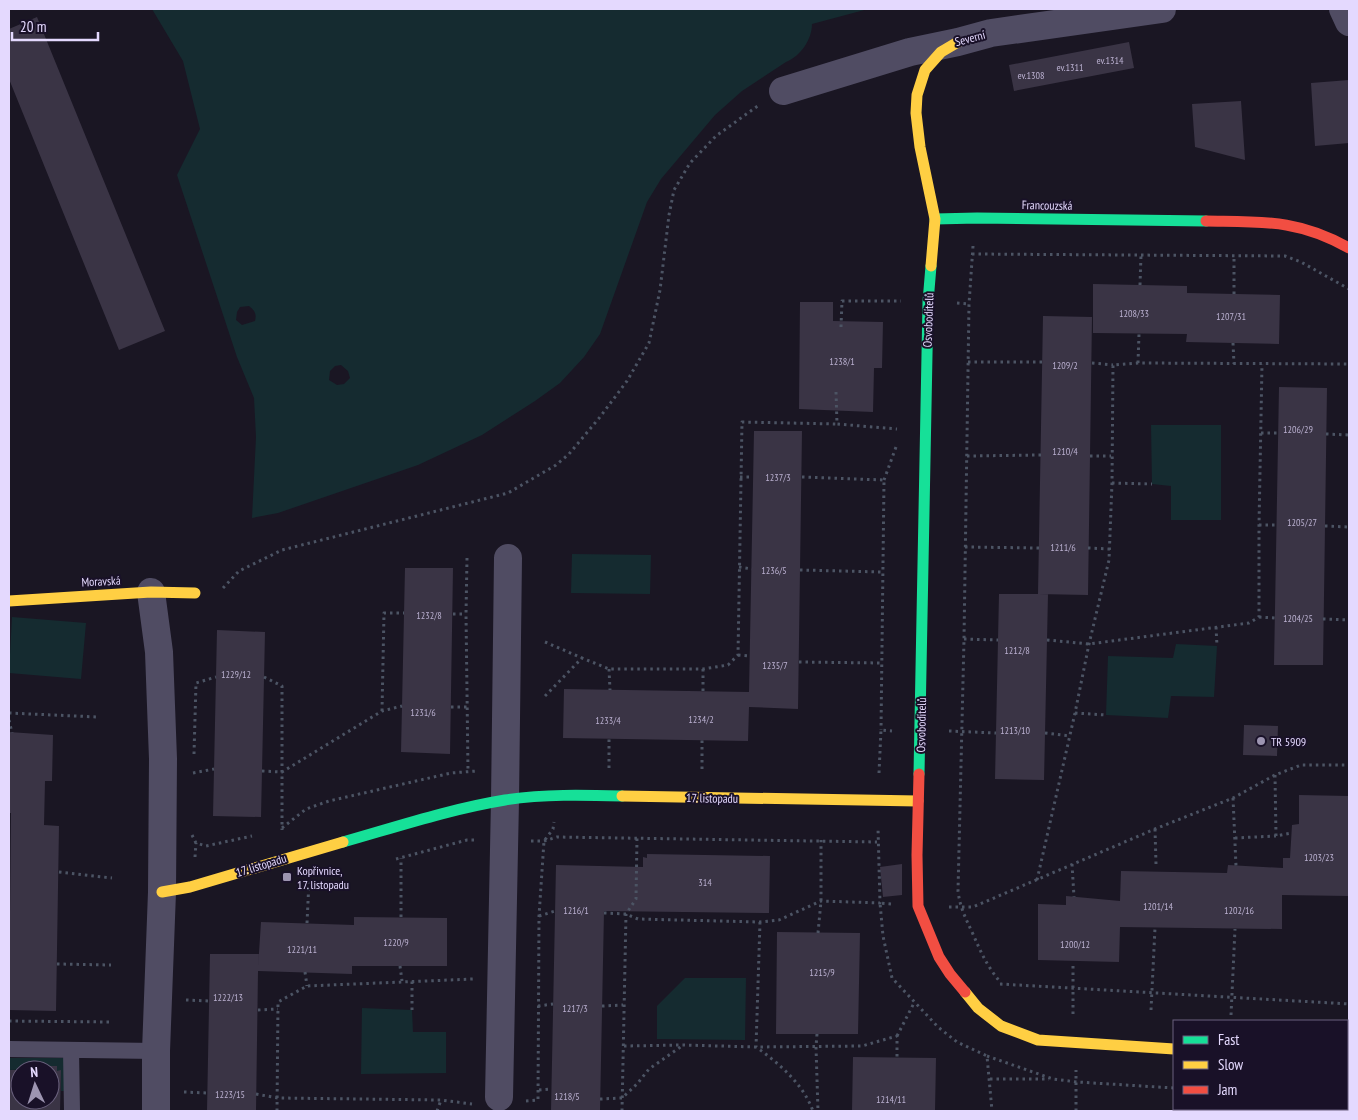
<svg xmlns="http://www.w3.org/2000/svg" width="1358" height="1120" font-family="'PT Sans Narrow',sans-serif">
<style>
.green{fill:#152b30;fill-rule:evenodd}
.building{fill:#3a3445;fill-rule:evenodd}
.lines{fill:none;stroke-linecap:round;stroke-linejoin:round}
.path{stroke:#4c5464;stroke-width:3;stroke-dasharray:2.5 4;stroke-linecap:butt}
.lane{stroke:#504c63;stroke-width:16}
.street{stroke:#504c63;stroke-width:28}
.fast{stroke:#16e098;stroke-width:11}
.slow{stroke:#ffcf43;stroke-width:11}
.jam{stroke:#f24e42;stroke-width:11}
.poi-dot{fill:#9d95b1;stroke:#191128;stroke-width:2}
.labels{text-anchor:middle;dominant-baseline:central;stroke-width:4;stroke-linejoin:round;paint-order:stroke}
.number-label{font-size:10px;fill:#bab0d0}
.street-label{font-size:12px;fill:#e4d9fe;stroke:#191128}
.poi-label{font-size:12px;fill:#e4d9fe;stroke:#191128;text-anchor:start}
</style>
<rect width="100%" height="100%" fill="#1a1623"/>
<!-- green -->
<path class="green" d="M152,9H868L812,24C812,39 801,56 786,62L742,91L715,115L661,179L647,202L600,334L584,357L560,383L535,401L482,435L418,465L278,513L252,518L256,437L254,398L237,357L177,175L200,129L183,61ZM249,306C254,310 257,313 255,321L242,325L236,320L237,312L240,307ZM341,365L348,371L350,378L344,384L337,385L329,380L330,371L335,366Z
M1151,425H1221V520H1171V486L1152,484Z
M572,554L651,555L650,594L571,593Z
M12,617L86,623L81,679L9,673Z
M1176,644L1217,646L1214,697L1171,696L1168,718L1106,715L1108,656L1173,658Z
M685,978H746L745,1040L657,1039V1006Z
M362,1008L412,1010L413,1032H446V1073L361,1074Z
M9,1058H65V1091H61V1071H57V1066C41,1066 25,1070 9,1070Z"/>
<!-- building -->
<path class="building" d="M37,17L165,331L119,350L9,79V29Z
M1129,42L1134,68L1014,91L1009,65Z
M1349,80V143L1315,146L1311,83Z
M1241,101L1245,160L1195,147L1192,104Z
M1093,284L1187,286V293L1280,295L1279,344L1186,342L1187,334L1093,333Z
M800,302H833V321L883,322L882,368H874L873,412L799,409Z
M1043,316L1092,317L1088,595L1038,594Z
M1279,387L1327,388L1323,665H1274Z
M754,431H802L798,709L749,707L748,741L563,738L564,689L749,692Z
M405,568H453L450,754L401,752Z
M999,594H1048L1044,780L995,779Z
M217,630L265,632L261,817L213,816Z
M1244,725L1278,726L1277,756L1243,755Z
M9,732L53,735L52,781H45L44,825L59,826L56,1011L9,1010L11,813H9Z
M1299,795L1349,796V896L1282,895V929L1120,927L1119,962L1038,960V904L1066,905V896L1120,901L1121,871L1227,873L1228,865L1283,868V858H1290L1292,825L1299,824Z
M647,854L770,856L769,913L604,911L600,1111H551L556,865L643,867V857L647,858Z
M902,864V895L883,897L880,867Z
M354,917L447,918V966H352V974L258,971L256,1111H207L210,954H259L258,968L261,922L354,925Z
M777,932L860,933L858,1034H776Z
M853,1057L936,1058L935,1111H852Z
M25,1066H57V1071L61,1070L60,1111H9V1070H25ZM20,1070H50V1100H20Z"/>
<g class="lines">
<!-- path -->
<path class="path" d="M973,246L969,304L964,639L958,891C960,907 965,917 972,932C981,952 986,965 1001,983
M972,254L1285,256L1301,262L1349,289
M1140,285L1141,255
M1234,294V256
M957,303L969,304
M841,327L842,301H901
M1233,343L1234,364
M968,362H1043
M1092,363L1113,365
M1138,363L1139,334
M836,392L837,424L897,429
M1261,433H1278
M1326,434L1349,435
M967,456L1041,455
M1090,456H1111
M740,477H753
M802,477L884,480L881,730
M884,480L896,447
M1112,483L1152,484
M1259,525H1276
M1325,526L1349,527
M965,547L1039,548
M1088,548L1110,549
M467,558L466,614L468,771
M739,567L752,569
M800,570L883,572
M223,588L239,571L282,550L508,493L556,465L569,454L600,417L627,381L649,343L660,290L669,215L674,190L690,163L716,136L759,105
M453,614H466
M1259,617L1275,618
M1323,619L1349,620
M1216,627L1217,646
M964,639L998,640
M1047,640L1089,644L1249,623L1259,617V525L1262,364
M545,642L582,658
M738,655L749,656
M799,662L882,663
M609,669L610,690
M264,677L282,686V830
M703,691V669
M545,696L582,658L609,669H703L728,665L738,655L742,422L837,424
M451,707H467
M382,711L384,613H404
M9,713L97,717
M1075,713L1106,715
M9,720L12,733
M949,731L996,733
M1045,733L1070,736
M194,754L196,683L216,677
M609,768V738
M702,769V740
M262,771L282,772L382,711L402,706
M193,773L214,769
M879,773L881,730L892,731
M1275,775L1276,836L1291,833
M1233,798L1236,866
M282,828L306,809L329,801L451,773L477,771
M1155,829L1156,864
M192,835L196,843L206,846L252,836
M1235,838L1276,836
M531,841H544L557,837L877,842
M195,857L196,843
M396,859L467,840H475
M1072,864L1074,897
M9,871H10
M59,872L112,878
M1037,880L1075,713L1089,644L1109,560L1112,483L1113,365L1138,363L1349,364
M891,904L880,903L883,936L892,978L938,1027L957,1042L987,1056L992,1111
M949,907H973L1155,829L1233,798L1275,775L1301,765H1349
M604,913L626,914L638,919L760,922L779,920L821,901L880,903L878,828
M539,916L555,911
M401,917V858
M760,922L756,1047C780,1064 803,1084 813,1111
M307,923L309,881
M818,933L821,901V840
M57,964L111,965
M400,966L402,981
M305,972L307,986
M1000,984L1349,1004
M186,1000L209,1001
M538,1006L553,1004
M602,1006L623,1005
M258,1010L278,1009
M412,1010V981
M1151,1010L1155,928
M1073,1014V962
M1231,1015L1235,929
M9,1021L111,1022
M817,1034L816,1047L818,1111
M897,1036L914,1003
M624,1046L683,1045L756,1047L862,1046L897,1036V1057
M987,1056L1053,1079L1077,1082L1174,1088
M990,1079H1049
M539,1090L551,1089
M184,1092L207,1093
M256,1094L278,1098L441,1100L472,1104
M1347,1095H1349
M600,1099L622,1098L637,1084L649,1069L682,1046
M526,1101L538,1100L539,916L544,841L553,829L554,822
M1318,1109L1319,1111
M277,1111L278,1002L307,986L473,979
M437,1111L441,1100
M622,1111L626,914L636,899L637,838
M1076,1111V1070"/>
<!-- lane -->
<path class="lane" d="M9,1049L156,1051
M71,1050L72,1111"/>
<!-- street -->
<path class="street" d="M1343,9L1349,22
M783,91L910,52L958,42L991,33L1162,9
M151,592L159,652L163,759L162,892L156,1051V1111
M1347,1056H1349
M499,1097L505,800L508,558"/>
<!-- fast -->
<path class="fast" d="M935,219L977,218L1206,221
M919,774L928,302L931,266
M343,842C396,827 450,809 505,800C544,794 583,795 622,796"/>
<!-- slow -->
<path class="slow" d="M931,266L935,219L920,147L916,113L917,95L925,70L941,52L958,42
M9,601L151,592L195,593
M622,796L918,801
M162,892L190,887L343,842
M965,992L978,1008L1001,1026L1038,1040L1174,1049"/>
<!-- jam -->
<path class="jam" d="M1206,221C1262,222 1298,219 1349,248
M919,774L917,855L918,906L939,957L950,974L965,992"/>
</g>
<!-- markers -->
<g class="poi-dot">
<circle cx="1261" cy="741" r="5"/>
<rect x="282" y="872" width="10" height="10" rx="2.5"/>
</g>
<g class="labels">
<!-- number labels -->
<g class="number-label">
<text x="1110" y="60">ev.1314</text>
<text x="1070" y="67">ev.1311</text>
<text x="1031" y="75">ev.1308</text>
<text x="1134" y="313">1208/33</text>
<text x="1231" y="316">1207/31</text>
<text x="842" y="361">1238/1</text>
<text x="1065" y="365">1209/2</text>
<text x="1298" y="429">1206/29</text>
<text x="1065" y="451">1210/4</text>
<text x="778" y="477">1237/3</text>
<text x="1302" y="522">1205/27</text>
<text x="1063" y="547">1211/6</text>
<text x="774" y="570">1236/5</text>
<text x="429" y="615">1232/8</text>
<text x="1298" y="618">1204/25</text>
<text x="1017" y="650">1212/8</text>
<text x="775" y="665">1235/7</text>
<text x="236" y="674">1229/12</text>
<text x="423" y="712">1231/6</text>
<text x="701" y="719">1234/2</text>
<text x="608" y="720">1233/4</text>
<text x="1015" y="730">1213/10</text>
<text x="1319" y="857">1203/23</text>
<text x="705" y="882">314</text>
<text x="1158" y="906">1201/14</text>
<text x="576" y="910">1216/1</text>
<text x="1239" y="910">1202/16</text>
<text x="396" y="942">1220/9</text>
<text x="1075" y="944">1200/12</text>
<text x="302" y="949">1221/11</text>
<text x="822" y="972">1215/9</text>
<text x="228" y="997">1222/13</text>
<text x="575" y="1008">1217/3</text>
<text x="230" y="1094">1223/15</text>
<text x="567" y="1096">1218/5</text>
<text x="891" y="1099">1214/11</text>
</g>
<!-- street labels -->
<g class="street-label">
<text transform="translate(970 38) rotate(-15)">Severní</text>
<text transform="translate(1047 205) rotate(1)">Francouzská</text>
<text transform="translate(928 320) rotate(-88)">Osvoboditelů</text>
<text transform="translate(101 581) rotate(-3)">Moravská</text>
<text transform="translate(921 725) rotate(-89)">Osvoboditelů</text>
<text transform="translate(712 798) rotate(1)">17. listopadu</text>
<text transform="translate(261 865) rotate(-17)">17. listopadu</text>
</g>
<!-- poi labels -->
<g class="poi-label">
<text x="1271" y="741">TR 5909</text>
<text x="297" y="870">Kopřivnice,<tspan x="297" dy="14">17. listopadu</tspan></text>
</g>
</g>
<!-- border -->
<rect width="1358" height="1120" fill="none" stroke="#e4d9fe" stroke-width="20"/>
<!-- legend -->
<rect x="1173" y="1020" width="175" height="90" fill="#191128" stroke="#6a617e"/>
<rect x="1183" y="1036" width="25" height="8" fill="#16e098" stroke="#6a617e"/>
<text x="1218" y="1045" font-size="15" fill="#e4d9fe">Fast</text>
<rect x="1183" y="1061" width="25" height="8" fill="#ffcf43" stroke="#6a617e"/>
<text x="1218" y="1070" font-size="15" fill="#e4d9fe">Slow</text>
<rect x="1183" y="1086" width="25" height="8" fill="#f24e42" stroke="#6a617e"/>
<text x="1218" y="1095" font-size="15" fill="#e4d9fe">Jam</text>
<!-- north arrow -->
<g transform="translate(35 1085) rotate(356)"><circle r="24" fill="#191128" stroke="#6a617e"/>
<path d="M0-4L9 19L0 12L-9 19Z" fill="#9d95b1"/>
<text y="-8" font-size="14" font-weight="bold" text-anchor="middle" fill="#e4d9fe">N</text>
</g>
<!-- scale -->
<path d="M12 32v8h86v-8" fill="none" stroke="#e4d9fe" stroke-width="2.5"/>
<text x="20" y="32" font-size="15" fill="#e4d9fe" stroke="#191128" stroke-width="4" paint-order="stroke">20 m</text>
</svg>
